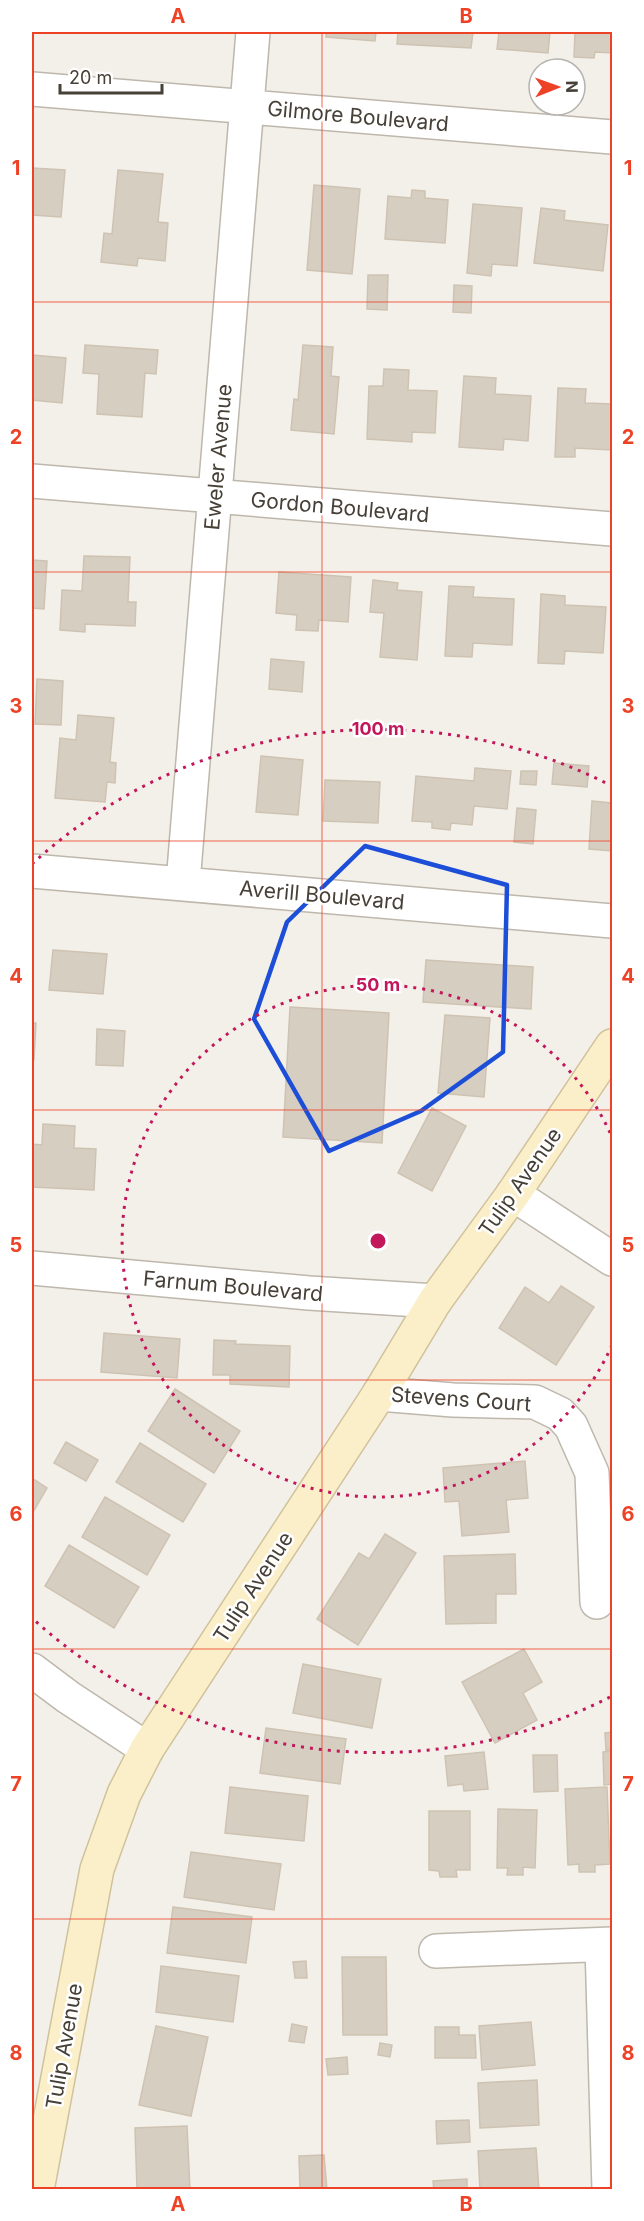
<svg xmlns="http://www.w3.org/2000/svg" width="644" height="2221" font-family="Inter,sans-serif">
<style>
.building{fill:#d7cec2;stroke:#cec3b2;stroke-width:1.5}
.lines{fill:none;stroke-linecap:round;stroke-linejoin:round}
.street-casing{stroke:#beb7ac;stroke-width:36}
.secondary-casing{stroke:#d0c29b;stroke-width:36}
.street{stroke:#fff;stroke-width:33}
.secondary{stroke:#fbefca;stroke-width:33}
.marked{fill:none;stroke:#1d4ed8;stroke-width:4.5;stroke-linejoin:round}
.grid{fill:none;stroke:#ed4226;stroke-width:1.5;stroke-opacity:0.55}
.ring{fill:none;stroke:#c2185b;stroke-width:3;stroke-dasharray:3 6}
.labels{text-anchor:middle;dominant-baseline:central;stroke-width:5;stroke-linejoin:round;paint-order:stroke}
.street-label{font-size:21px;fill:#464037;stroke:#fff}
.centre{fill:#c2185b;stroke:#fff;stroke-width:3}
.ring-label{font-size:18px;text-anchor:middle;font-weight:bold;fill:#c2185b;stroke:#fff;stroke-width:5;stroke-linejoin:round;paint-order:stroke}
.neatline{fill:none;stroke:#ed4226;stroke-width:2}
.grid-label{font-size:20px;text-anchor:middle;font-weight:bold;fill:#ed4226}
</style>
<rect width="100%" height="100%" fill="#f3f0e9"/>
<!-- building -->
<path class="building" d="M326,32H376L375,41L326,37Z
M398,32H473L471,48L397,44Z
M499,32H550L548,53L497,49Z
M575,32H612V53L595,52L594,58L574,57Z
M32,168L65,170L61,217L32,215Z
M118,170L163,174L158,222L168,223L165,261L138,258L137,266L101,262L104,233L112,234Z
M314,185L360,189L352,274L307,270Z
M412,190L425,191V198L448,200L445,243L385,239L388,196L411,198Z
M473,204L522,208L517,266L492,264L491,276L467,273Z
M541,208L565,211L564,220L608,225L603,271L534,263Z
M368,275H388L387,310L367,309Z
M454,285L472,286L471,313L453,312Z
M85,345L158,350L156,374L145,373L142,417L97,414L99,374L83,373Z
M303,345L333,347L331,376L339,377L334,434L291,430L294,399L298,400Z
M32,355L66,358L62,403L32,400Z
M384,369L409,370L408,390L437,391L435,433L412,432V442L367,439L369,386H383Z
M464,376L496,378L495,394L531,396L528,441L504,439L503,450L459,447Z
M558,388L586,389L585,403L612,404V450L575,448V457H555Z
M84,556L130,557L128,602H136L135,626L85,624V632L60,630L62,590L82,591Z
M32,560L47,561L44,609L32,608Z
M279,572L351,577L348,622L319,620L318,631L296,630L297,615L276,613Z
M373,580L398,583L397,590L422,592L417,660L380,657L384,613L370,612Z
M449,586L474,587L473,597L514,599L512,645L473,643L472,657L445,656Z
M541,594L565,596V605L606,607L603,653L565,651L564,664L538,663Z
M271,659L304,662L302,692L269,689Z
M37,679L63,681L61,725L35,724Z
M78,715L114,718L110,762L116,763L115,783L107,782L105,802L55,798L60,738L76,740Z
M261,756L303,760L298,815L256,812Z
M554,763L589,766L587,787L552,784Z
M475,768L511,771L507,809L474,806L472,825L451,823L450,830L432,828V822L412,821L416,776L474,781Z
M521,771H537L536,785L520,784Z
M325,780L380,782L378,823L323,821Z
M592,801L612,803V851L589,849Z
M517,808L536,810L533,844L514,842Z
M53,950L107,954L103,994L49,990Z
M426,960L533,967L531,1009L423,1002Z
M290,1007L389,1013L382,1143L283,1137Z
M445,1015L490,1018L484,1097L438,1093Z
M32,1023H36L34,1060H32Z
M97,1029L125,1031L123,1066L96,1065Z
M432,1108L466,1126L432,1191L398,1173Z
M43,1124L75,1126L74,1148L96,1149L94,1190L32,1187V1144L42,1145Z
M561,1286L594,1307L556,1365L499,1328L525,1287L549,1303Z
M104,1333L180,1339L177,1378L101,1372Z
M214,1340L236,1341L235,1344L290,1346L289,1387L230,1384V1375H213Z
M175,1389L240,1431L214,1473L148,1431Z
M66,1442L98,1460L86,1481L54,1463Z
M140,1443L206,1484L183,1522L116,1482Z
M525,1461L528,1498L506,1500L509,1532L462,1536L459,1501L445,1502L443,1468Z
M32,1478L47,1488L32,1514Z
M105,1497L170,1535L147,1575L82,1537Z
M385,1534L416,1553L358,1645L317,1619L359,1553L369,1559Z
M69,1545L139,1587L114,1628L45,1586Z
M515,1554L516,1594H496V1623L446,1624L444,1556Z
M524,1649L542,1682L523,1693L537,1720L495,1743L462,1682Z
M303,1664L381,1679L372,1728L293,1713Z
M266,1728L346,1739L340,1784L260,1773Z
M612,1732V1749L606,1750L605,1733Z
M612,1751V1784L604,1785L603,1752Z
M484,1752L488,1789L464,1791L463,1784L448,1786L445,1756Z
M533,1755H557L558,1791L534,1792Z
M230,1787L308,1796L304,1841L225,1833Z
M607,1787L610,1864L595,1865V1872H579V1864L568,1865L565,1789Z
M498,1809L537,1810L535,1868L523,1867V1875H507L508,1868H497Z
M429,1811H470V1870H456L457,1877H440L439,1871L429,1870Z
M191,1852L281,1864L274,1910L184,1897Z
M173,1907L252,1917L246,1963L167,1953Z
M342,1957H386L387,2035H343Z
M306,1961L307,1978H295L293,1962Z
M161,1966L239,1976L233,2022L156,2012Z
M531,2022L535,2065L482,2070L479,2026Z
M292,2024L307,2027L304,2043L289,2041Z
M156,2026L208,2037L191,2116L139,2105Z
M435,2027H459V2035H475L476,2058H435Z
M380,2043L392,2045L390,2057L378,2055Z
M347,2057L348,2074L328,2075L326,2059Z
M537,2080L539,2125L480,2128L478,2083Z
M469,2120L470,2142L437,2144L436,2121Z
M187,2126L190,2190H137L135,2128Z
M536,2148L539,2190H480L478,2151Z
M324,2155L327,2190H300L299,2156Z
M467,2179V2190H434L433,2181Z"/>
<g class="lines">
<defs>
<path id="street" d="M32,89L612,137
M32,481L612,529
M32,871L612,921
M183,883L253,32
M513,1194L612,1259
M32,1268L309,1293L435,1301
M379,1394L453,1400L535,1402L560,1414L571,1426L592,1473L597,1602
M32,1670L68,1697L147,1749
M602,1945L609,2190
M436,1951L612,1944"/>
<path id="secondary" d="M37,2190L97,1869L124,1794L147,1749L379,1394L435,1301L513,1194L612,1046"/>
</defs>
<!-- street casing -->
<use href="#street" class="street-casing"/>
<!-- secondary casing -->
<use href="#secondary" class="secondary-casing"/>
<!-- street -->
<use href="#street" class="street"/>
<!-- secondary -->
<use href="#secondary" class="secondary"/>
</g>
<!-- marked area -->
<path class="marked" d="M365,846L507,885L503,1052L421,1111L329,1151L254,1019L287,922Z"/>
<!-- grid -->
<path class="grid" d="M322,32V2190M32,302H612M32,572H612M32,841H612M32,1110H612M32,1380H612M32,1649H612M32,1919H612"/>
<!-- distance rings -->
<g class="ring">
<path d="M612 1345A256 256 0 1 1 612 1137"/>
<path d="M610 1697A512 512 0 0 1 32 1618M32 864A512 512 0 0 1 610 785"/>
</g>
<g class="labels">
<!-- street labels -->
<g class="street-label">
<text transform="translate(358 116) rotate(5)">Gilmore Boulevard</text>
<text transform="translate(218 457) rotate(-85)">Eweler Avenue</text>
<text transform="translate(340 507) rotate(5)">Gordon Boulevard</text>
<text transform="translate(322 895) rotate(5)">Averill Boulevard</text>
<text transform="translate(520 1182) rotate(-55)">Tulip Avenue</text>
<text transform="translate(233 1286) rotate(5)">Farnum Boulevard</text>
<text transform="translate(461 1399) rotate(4)">Stevens Court</text>
<text transform="translate(253 1587) rotate(-57)">Tulip Avenue</text>
<text transform="translate(64 2046) rotate(-80)">Tulip Avenue</text>
</g>
</g>
<circle cx="378" cy="1241" r="9" class="centre"/>
<g class="ring-label">
<text x="378" y="735">100 m</text>
<text x="378" y="991">50 m</text>
</g>
<!-- border -->
<rect width="644" height="2221" fill="none" stroke="#ffffff" stroke-width="66"/>
<!-- north arrow -->
<g transform="translate(557 87) rotate(89)"><circle r="28" fill="#ffffff" stroke="#b5b3af" stroke-width="1.5"/>
<path d="M0-4.5L10 22L0 15L-10 22Z" fill="#ed4226"/>
<text y="-9" font-size="16" font-weight="bold" text-anchor="middle" fill="#464037">N</text>
</g>
<!-- scale -->
<path d="M60 84v9h102v-9" fill="none" stroke="#464037" stroke-width="3"/>
<text x="69" y="84" font-size="18" fill="#464037" stroke="#ffffff" stroke-width="4.5" paint-order="stroke">20 m</text>
<rect x="33" y="33" width="578" height="2155" class="neatline"/>
<g class="grid-label">
<text x="178" y="23">A</text>
<text x="466" y="23">B</text>
<text x="16" y="175">1</text>
<text x="628" y="175">1</text>
<text x="16" y="444">2</text>
<text x="628" y="444">2</text>
<text x="16" y="713">3</text>
<text x="628" y="713">3</text>
<text x="16" y="983">4</text>
<text x="628" y="983">4</text>
<text x="16" y="1252">5</text>
<text x="628" y="1252">5</text>
<text x="16" y="1521">6</text>
<text x="628" y="1521">6</text>
<text x="16" y="1791">7</text>
<text x="628" y="1791">7</text>
<text x="16" y="2060">8</text>
<text x="628" y="2060">8</text>
<text x="178" y="2211">A</text>
<text x="466" y="2211">B</text>
</g>
</svg>
